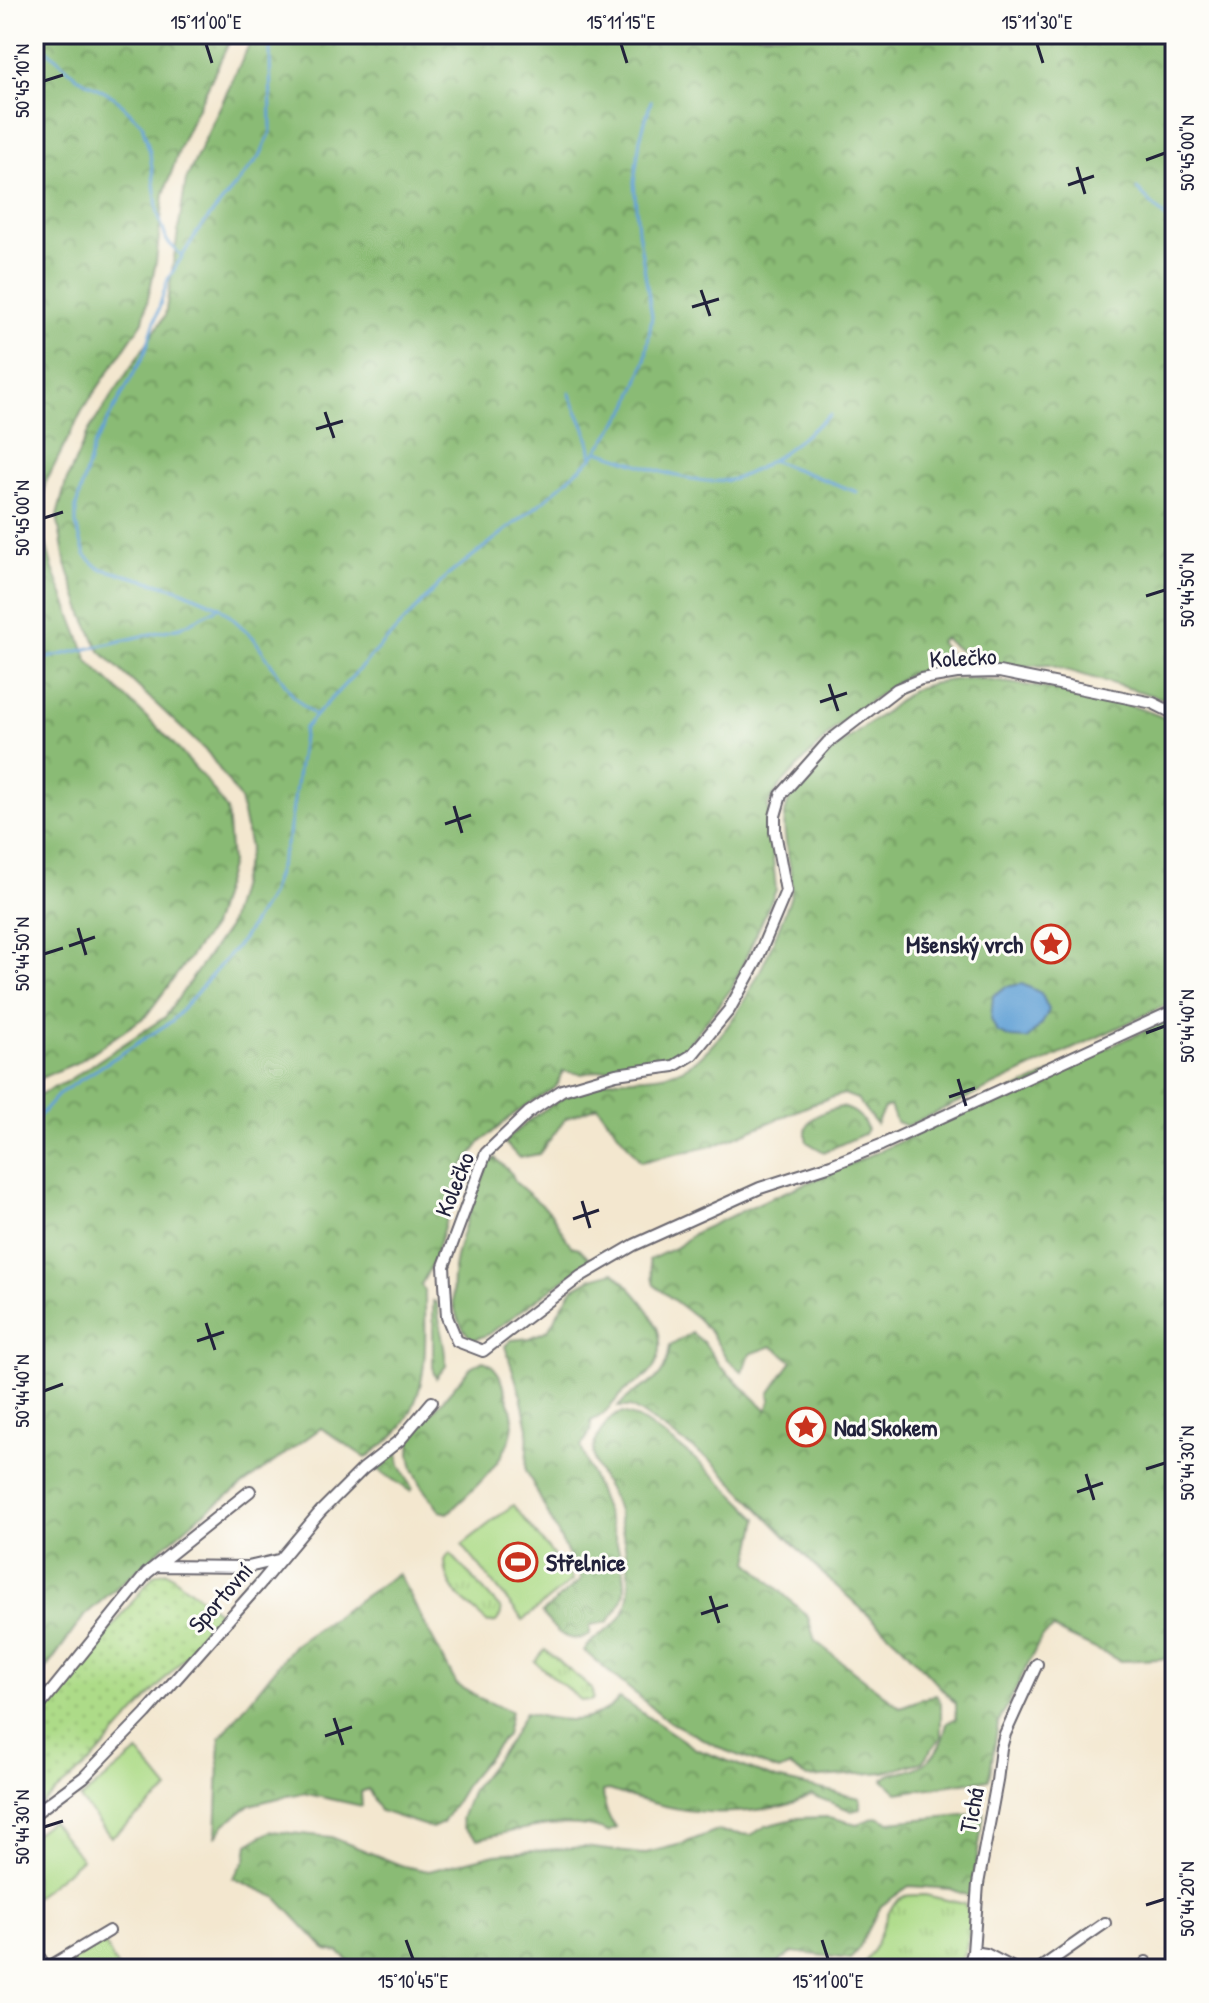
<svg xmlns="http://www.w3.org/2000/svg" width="1209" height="2003" font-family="'Patrick Hand',sans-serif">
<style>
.grass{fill:url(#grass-tufts);stroke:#687e62;stroke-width:2}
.forest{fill:url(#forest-crowns);stroke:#566e58;stroke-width:2}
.park{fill:url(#park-dots);stroke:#687e62;stroke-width:2}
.pitch{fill:#addb88;stroke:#687e62;stroke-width:2}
.water{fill:#64a2d6;stroke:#436288;stroke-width:2}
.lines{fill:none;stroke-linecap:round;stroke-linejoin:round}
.stream{stroke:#64a2d6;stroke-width:3}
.minor-casing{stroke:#6b676f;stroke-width:14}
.minor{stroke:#fff;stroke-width:10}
.ticks{fill:none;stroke:#22223b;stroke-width:3}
.labels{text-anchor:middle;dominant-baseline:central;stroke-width:6;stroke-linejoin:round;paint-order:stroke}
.street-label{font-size:24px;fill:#22223b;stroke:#fdfcf7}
.poi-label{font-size:24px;font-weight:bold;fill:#22223b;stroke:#fdfcf7;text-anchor:start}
.neatline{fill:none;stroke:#22223b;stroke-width:3}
.ticks-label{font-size:20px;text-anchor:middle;fill:#22223b}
</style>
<defs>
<pattern id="grass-tufts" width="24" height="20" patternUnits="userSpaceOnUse" patternTransform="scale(2)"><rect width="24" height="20" fill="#addb88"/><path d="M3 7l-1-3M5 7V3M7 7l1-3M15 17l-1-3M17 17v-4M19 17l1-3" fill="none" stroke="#95bc76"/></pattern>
<pattern id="forest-crowns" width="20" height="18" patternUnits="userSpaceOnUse" patternTransform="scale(2)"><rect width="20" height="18" fill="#8abb74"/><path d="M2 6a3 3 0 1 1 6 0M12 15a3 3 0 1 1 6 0" fill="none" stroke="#709860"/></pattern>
<pattern id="park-dots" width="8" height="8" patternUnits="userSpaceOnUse" patternTransform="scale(2)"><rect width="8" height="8" fill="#addb88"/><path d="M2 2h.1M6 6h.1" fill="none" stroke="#95bc76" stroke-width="1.8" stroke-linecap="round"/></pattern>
</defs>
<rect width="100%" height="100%" fill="#fdfcf7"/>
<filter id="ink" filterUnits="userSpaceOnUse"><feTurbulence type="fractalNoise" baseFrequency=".0125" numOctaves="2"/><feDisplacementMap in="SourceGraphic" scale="16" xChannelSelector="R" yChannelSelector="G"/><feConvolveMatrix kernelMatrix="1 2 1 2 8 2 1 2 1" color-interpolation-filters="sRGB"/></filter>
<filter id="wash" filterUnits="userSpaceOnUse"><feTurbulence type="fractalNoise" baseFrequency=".006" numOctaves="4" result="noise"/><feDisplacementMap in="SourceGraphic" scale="32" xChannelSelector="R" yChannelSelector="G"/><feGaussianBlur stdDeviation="1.8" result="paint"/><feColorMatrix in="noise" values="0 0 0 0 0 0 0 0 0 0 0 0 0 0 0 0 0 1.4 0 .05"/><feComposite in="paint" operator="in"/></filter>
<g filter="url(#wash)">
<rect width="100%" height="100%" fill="#f3e7cf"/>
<!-- grass -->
<path class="grass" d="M450,1553L500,1608L501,1615L496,1622L488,1623C467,1604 445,1590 445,1560Z
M545,1650L592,1689L593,1699L590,1701L581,1700L535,1662Z
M925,1895L964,1904C975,1923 968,1952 955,1968L857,1969C883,1952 881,1904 905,1896C911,1895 919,1895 925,1895Z"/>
<!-- forest -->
<path class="forest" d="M34,34H233L183,139L164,194L156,262L143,321L82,411L45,484L41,527L53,569L89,662L170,740L206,780L227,810L231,863L212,927L146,1016L78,1062L34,1081Z
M254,34H1169L1175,40V702L1049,665L1002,668L993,658L970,659L944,638L939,642L955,661L907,675L863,706L835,728L779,787L768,805L776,890L732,988L685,1048L666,1059L581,1074L563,1071L556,1087L519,1110L481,1142L463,1166L433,1262L421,1285L425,1291C425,1340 431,1389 399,1430C391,1441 376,1449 366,1458L321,1428L197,1518L85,1615L38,1680L34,1675V1097L64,1083L165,1017L228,927L250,848L240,799L208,753L100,651L84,617L65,561L57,516L66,482L89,430L165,316L186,180Z
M972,678C1036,687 1118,694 1175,723V1001L907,1126L896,1122L890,1106L884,1108L876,1124L857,1099L844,1094L820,1101L716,1145L641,1162L597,1106L566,1118L539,1154L519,1158L504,1142C531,1117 565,1092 602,1082C633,1074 668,1083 695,1061C736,1028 765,965 783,917C786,908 792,897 792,888C792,861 778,829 788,803C801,769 860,731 889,709C898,702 908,692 918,688C936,681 954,680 972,678Z
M1175,1017V1551L1173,1563L1175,1564V1658L1121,1661L1053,1629L1041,1638L998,1724L989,1779L897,1793L883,1780C890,1772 897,1773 907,1771C932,1765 942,1747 947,1723L956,1718V1704L901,1645L821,1572L714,1463L639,1412L630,1407H618C642,1378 664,1392 670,1346L692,1333L704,1343L720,1366L767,1410L771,1399L769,1394L792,1361L772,1346L750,1354L742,1372L727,1359L711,1333L697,1318L654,1285L649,1260L679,1246L694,1233L766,1200L833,1172Z
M841,1107C854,1110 862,1116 867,1129L864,1134L824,1152L807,1142C801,1118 821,1112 841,1107Z
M495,1158L512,1174L515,1182L550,1212L571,1246L579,1248L591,1260L489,1334L473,1340C426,1298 472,1209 489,1162Z
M614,1272C640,1296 680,1337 649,1374C642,1382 630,1385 623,1393C611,1404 606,1415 591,1421V1430L581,1447C592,1481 632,1563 624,1595C622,1605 614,1614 608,1622L590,1625V1635C568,1646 554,1631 542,1613L581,1580L526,1470L528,1428L521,1396L505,1346L511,1340L530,1338L548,1330L572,1289L592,1278Z
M433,1301L437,1303C439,1325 445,1344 446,1366L436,1378L433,1371Z
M483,1361C495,1364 502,1378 505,1390C508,1399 513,1410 513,1421C513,1456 472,1491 448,1513L440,1511L424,1490L413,1469L410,1455L411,1437L472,1366Z
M622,1413C637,1416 648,1425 661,1434C698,1458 727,1487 758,1518L749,1562L808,1617L815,1641L900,1707L936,1694L941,1703V1737L922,1762L885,1772L808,1778L790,1766L779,1771L724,1750L668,1721L584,1651C596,1630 623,1632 629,1596C632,1578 622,1524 616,1505C609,1486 587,1464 595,1443C596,1439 599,1436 601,1433C606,1422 610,1417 622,1413Z
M397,1448L400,1465L412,1488L410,1491L374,1467Z
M398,1573L457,1685L479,1698L511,1711L506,1735L468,1781L443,1823L432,1828L380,1811L368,1789L361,1792L362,1806L303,1793L287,1796L250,1805L225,1824L216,1836L220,1738L294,1645Z
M620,1698L696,1749L776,1779L860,1798V1809L852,1811L812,1795C802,1798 793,1804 783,1806C715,1819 674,1812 609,1790L603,1791C603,1806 607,1817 616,1828L608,1832C567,1815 520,1830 478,1839L464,1828L461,1819L472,1790L511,1739L525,1713C561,1721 593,1728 620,1698Z
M984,1813L971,1897L951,1889L909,1886L881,1906L859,1948L850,1959L793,1952L770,1969H357L339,1952L326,1950L276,1897L233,1878L246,1859L248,1844L271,1831L331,1837L403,1866L429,1871L495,1854L584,1847L642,1854L682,1844L715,1831L751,1835L766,1826L798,1818L829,1817L857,1824L877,1817L889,1822Z"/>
<!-- park -->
<path class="park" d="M166,1571L222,1615L92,1761L40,1805L34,1806V1719L58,1694L154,1575Z"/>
<!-- pitch -->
<path class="pitch" d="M513,1505L573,1580L523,1620L462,1545Z
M138,1752L169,1790L111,1837L80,1799Z
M51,1821L82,1859L34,1898V1834Z
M103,1940L118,1969H61V1965Z"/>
<!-- water -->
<path class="water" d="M1022,984L1041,993L1049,1010L1042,1024L1027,1039L1011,1038L997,1032L991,1019L993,996L1005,987Z"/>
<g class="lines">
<!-- stream -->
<path class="stream" d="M34,38L77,77L114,97L142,124L150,153L158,214L167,241L182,256
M1137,189L1175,227
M569,392C578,416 590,432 592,458
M598,451C636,462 699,491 737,478C772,465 802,437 830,415
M771,460L857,492
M34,659L39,660L181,627L218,608
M315,716L447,576L541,503L593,457L629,406L645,362L652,316L638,231L634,182L640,139L651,101
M34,1122L60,1093L172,1021L243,939L270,895L289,835L304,729L315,716L294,697L253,637L220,607L178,589L99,568L85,555L76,524V507L93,447L145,353L168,279L198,231L260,156L271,132L270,42L273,34"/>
</g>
</g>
<g filter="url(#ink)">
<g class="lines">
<defs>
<path id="minor" d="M1175,714L1153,703L999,672L957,673L921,679L897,689L828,742L781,795L775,816V832L786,891L756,962L729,1010L692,1055L674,1066L616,1074L562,1090L528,1113L486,1153L444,1266L447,1317L457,1341L483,1351L581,1276L634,1245L760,1188L831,1165L881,1145L1175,1010
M157,1566L248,1567L278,1560
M34,1713L147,1573L250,1491
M34,1814L84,1777L146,1713L259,1585L320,1512L363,1469L400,1440L432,1402
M34,1949L47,1969
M973,1952L986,1954L1015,1969
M1146,1962L1147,1969
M47,1968L109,1931
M968,1969L973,1952L978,1884L997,1781L1001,1748L1005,1734L1037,1664
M1039,1969L1105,1923"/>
</defs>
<!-- minor casing -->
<use href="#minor" class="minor-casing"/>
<!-- minor -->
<use href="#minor" class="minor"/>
</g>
</g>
<!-- ticks -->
<path class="ticks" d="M206,44L212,63M621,44L627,63M1037,44L1043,63M44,81L63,75M1146,160L1165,153M1077,167L1085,194M1068,185L1094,176M701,290L710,316M692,307L719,299M325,412L334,438M316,429L343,421M44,518L63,512M1146,596L1165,590M829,684L838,711M820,702L847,693M454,806L462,833M445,824L471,815M78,928L86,955M69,946L95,937M44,954L63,948M1146,1033L1165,1026M958,1079L966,1106M949,1097L975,1088M582,1201L590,1228M573,1219L599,1210M206,1323L215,1350M197,1341L224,1332M44,1391L63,1384M1146,1469L1165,1463M1086,1474L1094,1500M1077,1492L1103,1483M710,1596L719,1623M701,1614L728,1605M334,1718L343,1745M325,1736L352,1727M44,1827L63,1821M1146,1905L1165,1899M406,1940L413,1959M822,1940L828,1959"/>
<!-- icons -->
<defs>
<symbol id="sight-ring" viewBox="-11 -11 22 22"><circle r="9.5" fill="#fdfcf7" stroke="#c8321e" stroke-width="1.5"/><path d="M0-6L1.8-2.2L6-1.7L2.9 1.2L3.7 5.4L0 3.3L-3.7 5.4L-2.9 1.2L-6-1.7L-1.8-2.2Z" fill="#c8321e"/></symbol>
<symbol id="stadium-ring" viewBox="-11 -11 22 22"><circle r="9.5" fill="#fdfcf7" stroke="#c8321e" stroke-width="1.5"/><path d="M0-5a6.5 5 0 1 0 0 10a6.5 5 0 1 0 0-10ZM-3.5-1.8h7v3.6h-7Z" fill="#c8321e"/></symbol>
</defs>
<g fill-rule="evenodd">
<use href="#sight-ring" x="1029" y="922" width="44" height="44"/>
<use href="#sight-ring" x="784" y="1405" width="44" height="44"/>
<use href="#stadium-ring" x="496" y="1540" width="44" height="44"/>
</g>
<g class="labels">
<!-- street labels -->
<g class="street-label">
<text transform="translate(963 657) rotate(-3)">Kolečko</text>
<text transform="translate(454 1184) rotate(-68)">Kolečko</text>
<text transform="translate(220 1597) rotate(-49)">Sportovní</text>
<text transform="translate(971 1810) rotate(-79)">Tichá</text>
</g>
<!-- poi labels -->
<g class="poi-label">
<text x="1023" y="944" text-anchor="end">Mšenský vrch</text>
<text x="834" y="1427">Nad Skokem</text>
<text x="546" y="1562">Střelnice</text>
</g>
</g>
<!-- margin -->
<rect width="1209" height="2003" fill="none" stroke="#fdfcf7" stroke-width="88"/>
<rect x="44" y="44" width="1121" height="1915" class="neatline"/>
<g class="ticks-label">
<text x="206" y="29">15°11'00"E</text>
<text x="621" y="29">15°11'15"E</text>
<text x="1037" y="29">15°11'30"E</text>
<text transform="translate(22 81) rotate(-90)" y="7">50°45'10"N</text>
<text transform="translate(1187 153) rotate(-90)" y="7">50°45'00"N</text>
<text transform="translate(22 518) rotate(-90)" y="7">50°45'00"N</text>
<text transform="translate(1187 590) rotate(-90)" y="7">50°44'50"N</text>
<text transform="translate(22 954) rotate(-90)" y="7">50°44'50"N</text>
<text transform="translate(1187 1026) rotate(-90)" y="7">50°44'40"N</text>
<text transform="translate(22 1391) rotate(-90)" y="7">50°44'40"N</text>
<text transform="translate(1187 1463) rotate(-90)" y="7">50°44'30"N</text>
<text transform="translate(22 1827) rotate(-90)" y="7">50°44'30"N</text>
<text transform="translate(1187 1899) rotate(-90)" y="7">50°44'20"N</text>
<text x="413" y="1988">15°10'45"E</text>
<text x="828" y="1988">15°11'00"E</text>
</g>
</svg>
